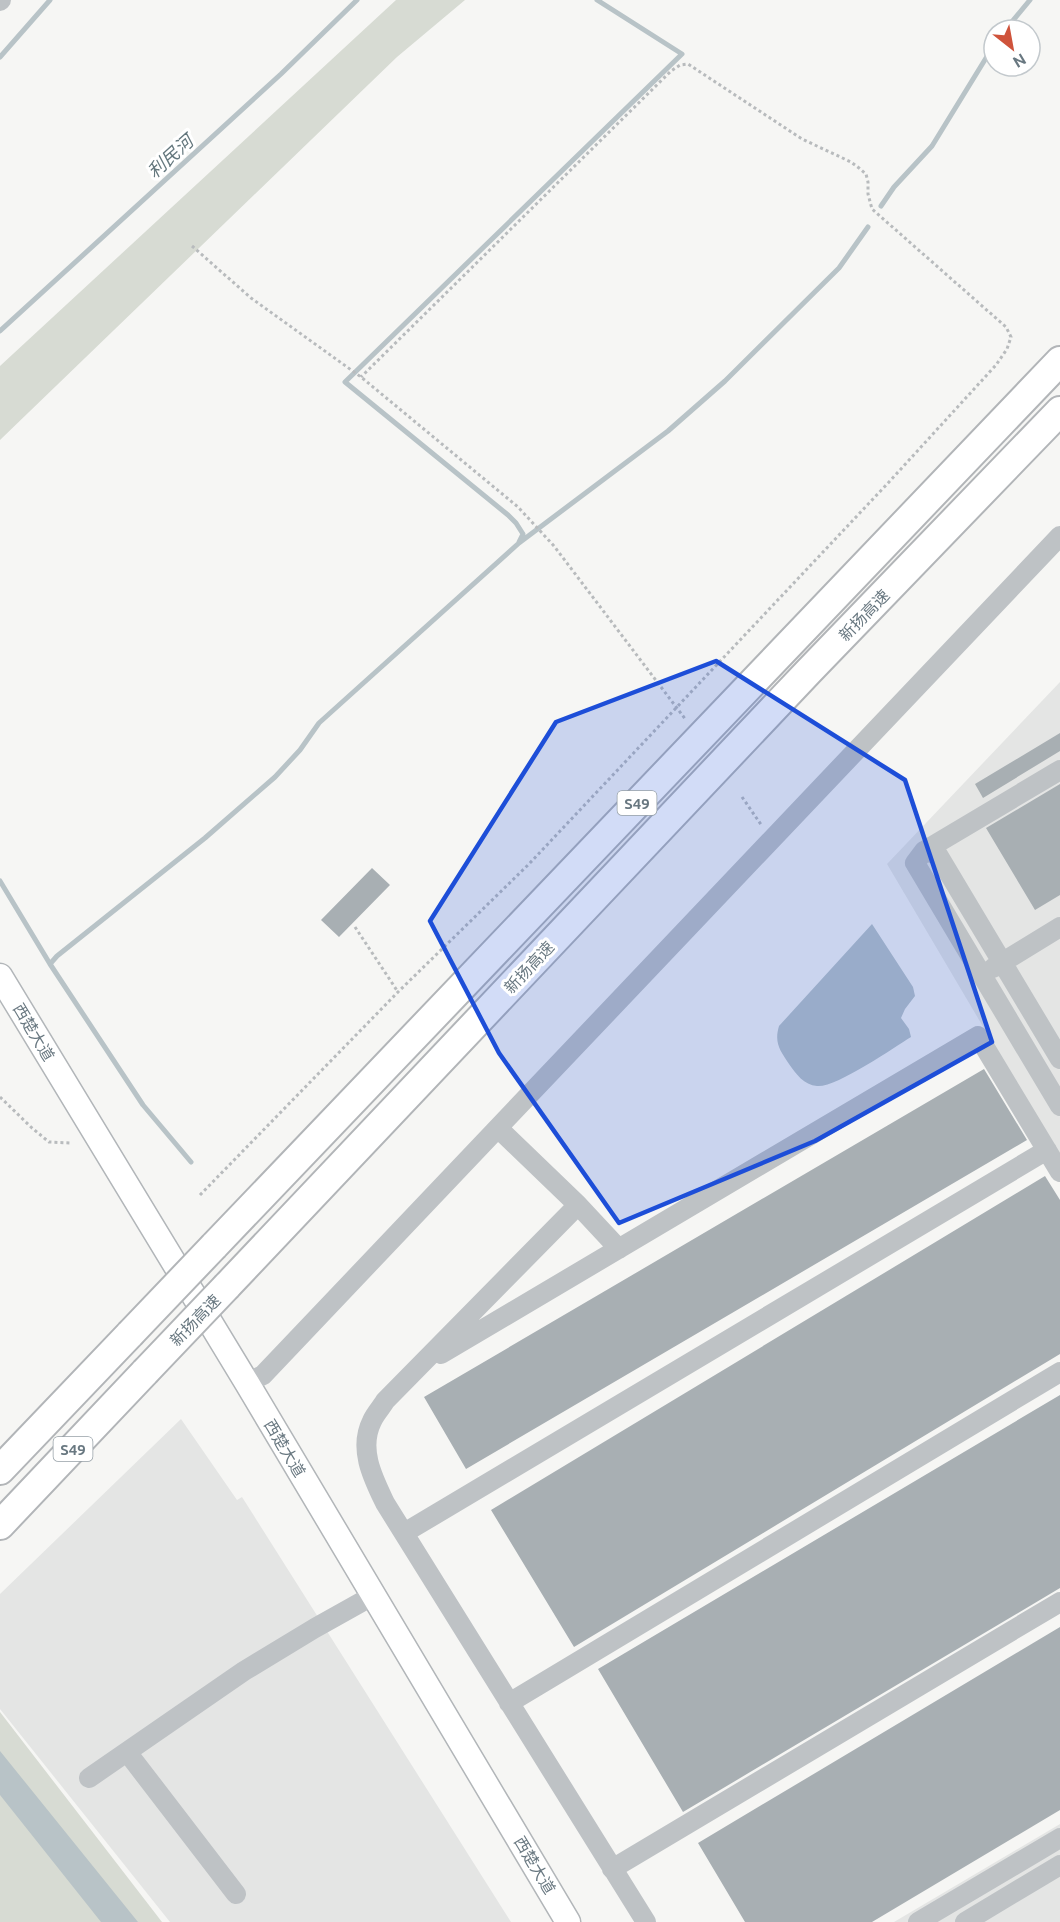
<svg xmlns="http://www.w3.org/2000/svg" width="1060" height="1922" font-family="Ubuntu,'Noto Sans SC',sans-serif">
<style>
.built{fill:#e4e5e4}
.green{fill:#d7dbd3}
.water{fill:#b8c3c7}
.lines{fill:none;stroke-linecap:round;stroke-linejoin:round}
.stream{stroke:#b8c3c7;stroke-width:5}
.building{fill:#a8afb3}
.major-casing{stroke:#b2b6b9;stroke-width:27}
.highway-casing{stroke:#b2b5b8;stroke-width:32}
.path{stroke:#b8bbbd;stroke-width:3;stroke-dasharray:3 3;stroke-linecap:butt}
.minor{stroke:#bec2c5;stroke-width:20}
.major{stroke:#fff;stroke-width:24}
.highway{stroke:#fff;stroke-width:28}
.highway-bridge-casing{stroke:#b2b5b8;stroke-width:32;stroke-linecap:butt}
.highway-bridge{stroke:#fff;stroke-width:28}
.marked{fill:#1d4ed8;fill-opacity:0.2;stroke:#1d4ed8;stroke-width:4.5;stroke-linejoin:round}
.labels{text-anchor:middle;dominant-baseline:central;stroke-width:6;stroke-linejoin:round;paint-order:stroke}
.shield{fill:#fff;stroke:#96a0a7;stroke-width:1.5}
.shield-label{font-size:15px;font-weight:bold;fill:#697881}
.street-label{font-size:16px;fill:#697881;stroke:#fff}
.water-label{font-size:18px;font-style:italic;fill:#65787e;stroke:#fff}
</style>
<rect width="100%" height="100%" fill="#f6f6f4"/>
<!-- built -->
<path class="built" d="M1060,682V1157L887,864Z
M181,1419L237,1500L242,1497L511,1922H170L0,1709V1594Z
M1060,1824V1922H894Z"/>
<!-- green -->
<path class="green" d="M396,0H465L397,57L0,440V366Z
M0,1712L162,1922H0Z"/>
<!-- water -->
<path class="water" d="M872,924L913,987L915,996L905,1009L901,1018L909,1029L911,1037C893,1048 836,1088 817,1086C804,1085 796,1074 789,1064C780,1050 774,1043 779,1026Z
M0,1751L138,1922H101L0,1795Z"/>
<g class="lines">
<!-- stream -->
<path class="stream" d="M1005,30L1030,0
M0,57L50,0
M881,206L894,187L932,146L994,45
M0,331L281,74L357,0
M519,542L523,534L516,523L508,515L345,382L682,54L597,0
M0,881L50,964L143,1105L191,1162
M50,964L57,956L205,838L275,777L300,750L319,723L519,543L668,431L725,381L839,268L868,227"/>
</g>
<!-- building -->
<path class="building" d="M1060,733V751L983,798L975,784Z
M1060,784V895L1035,910L986,828Z
M372,868L390,885L339,937L321,920Z
M984,1069L1027,1140L466,1469L424,1397Z
M1045,1176L1060,1200V1354L574,1647L491,1510Z
M1060,1395V1588L683,1812L598,1669Z
M1060,1627V1810L872,1922H745L698,1843Z"/>
<g class="lines">
<defs>
<path id="major" d="M0,976L247,1383L568,1922"/>
<path id="highway" d="M214,1246L1060,361
M227,1286L809,671L1060,411
M0,1470L130,1334
M0,1525L145,1372"/>
</defs>
<!-- major casing -->
<use href="#major" class="major-casing"/>
<!-- highway casing -->
<use href="#highway" class="highway-casing"/>
<!-- path -->
<path class="path" d="M192,246L251,298L361,377L518,507L554,546L686,720
M742,797L762,826
M355,927L398,992
M0,1097L32,1128L49,1142L71,1143
M200,1195L398,992L529,864L889,482L996,365L1007,349L1011,337L1006,327L872,209L868,194V182L866,174L859,168L851,162L802,139L688,64L680,65L671,71L361,377"/>
<!-- minor -->
<path class="minor" d="M0,1L1,0
M924,851L1060,770
M993,968L1060,927
M1060,1059L938,855L924,851L915,863L1060,1106
M498,1128L578,1205L619,1249
M578,1205L385,1401C381,1408 375,1414 372,1421C358,1449 373,1478 385,1503L646,1922
M441,1354L978,1036L1060,1172
M247,1383L263,1375L1060,536
M404,1533L1047,1150
M509,1703L1060,1372
M127,1752L236,1894
M89,1778L244,1671L315,1628L374,1595
M612,1869L1060,1602
M918,1922L1060,1838
M965,1922L1060,1865"/>
<!-- major -->
<use href="#major" class="major"/>
<!-- highway -->
<use href="#highway" class="highway"/>
<defs>
<path id="highway-bridge" d="M130,1334L214,1246
M145,1372L227,1286"/>
</defs>
<!-- highway-bridge casing -->
<use href="#highway-bridge" class="highway-bridge-casing"/>
<!-- highway-bridge -->
<use href="#highway-bridge" class="highway-bridge"/>
</g>
<!-- marked area -->
<path class="marked" d="M716,661L905,780L992,1042L815,1141L619,1223L499,1053L430,921L556,722Z"/>
<g class="labels">
<!-- shield labels -->
<g class="shield">
<rect x="617.5" y="791" width="39" height="24" rx="4.5"/>
<rect x="53.5" y="1437" width="39" height="24" rx="4.5"/>
</g>
<g class="shield-label">
<text x="637" y="803">S49</text>
<text x="73" y="1449">S49</text>
</g>
<!-- street labels -->
<g class="street-label">
<text transform="translate(864 615) rotate(-46)">新扬高速</text>
<text transform="translate(529 967) rotate(-47)">新扬高速</text>
<text transform="translate(34 1032) rotate(59)">西楚大道</text>
<text transform="translate(195 1320) rotate(-46)">新扬高速</text>
<text transform="translate(285 1448) rotate(59)">西楚大道</text>
<text transform="translate(535 1865) rotate(59)">西楚大道</text>
</g>
<!-- water labels -->
<g class="water-label">
<text transform="translate(170 156) rotate(-42)">利民河</text>
</g>
</g>
<!-- north arrow -->
<g transform="translate(1012 48) rotate(149)"><circle r="28" fill="#ffffff" stroke="#c3c9cd" stroke-width="1.5"/>
<path d="M0-4.5L10 22L0 15L-10 22Z" fill="#cf533b"/>
<text y="-9" font-size="16" font-weight="bold" text-anchor="middle" fill="#697881">N</text>
</g>
</svg>
